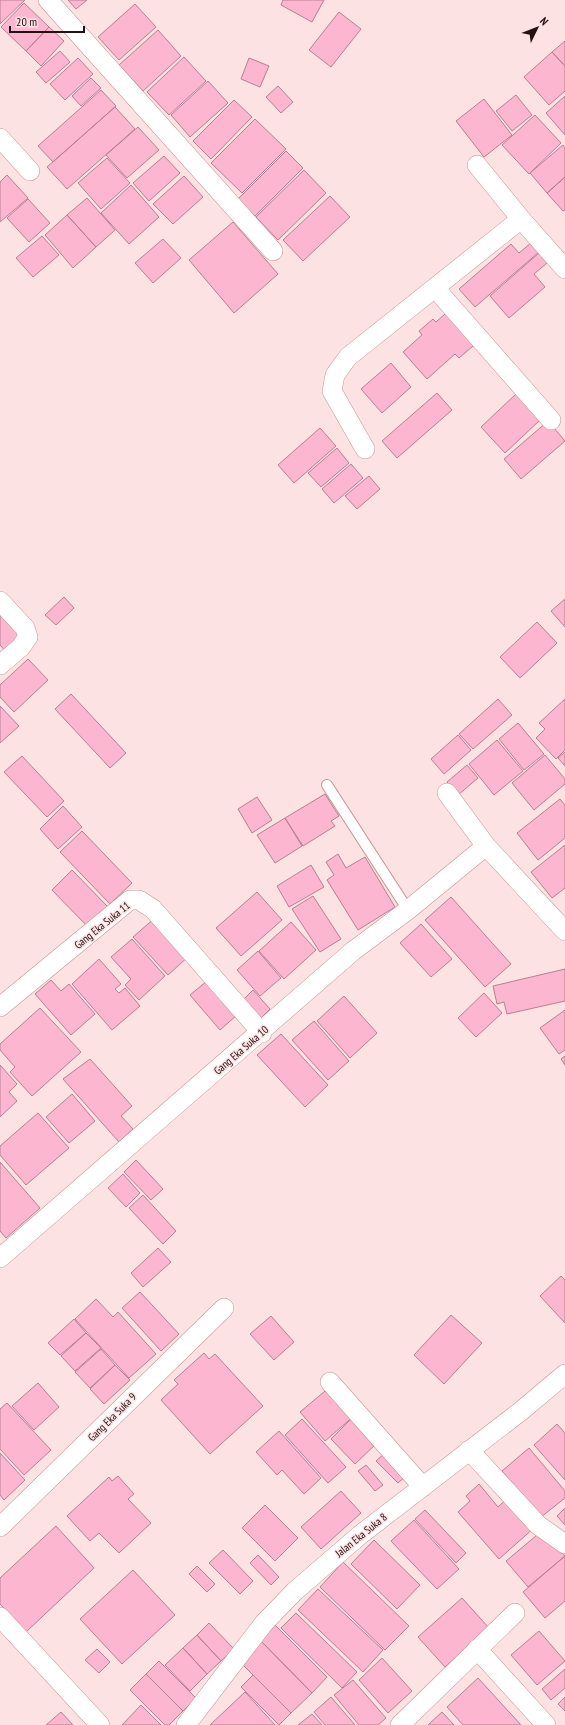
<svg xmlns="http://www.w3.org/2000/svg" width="565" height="1725" font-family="'PT Sans Narrow',sans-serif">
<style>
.building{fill:#fdb6cf;stroke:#b77f93}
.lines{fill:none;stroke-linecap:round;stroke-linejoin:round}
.service-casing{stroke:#cb9092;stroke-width:12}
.minor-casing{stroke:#cb9092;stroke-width:20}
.service{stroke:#fff;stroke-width:10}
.minor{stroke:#fff;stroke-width:19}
.labels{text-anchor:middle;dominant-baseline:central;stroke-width:3;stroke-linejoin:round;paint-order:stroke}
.street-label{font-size:11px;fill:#251011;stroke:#fce2e3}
</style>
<rect width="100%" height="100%" fill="#fce2e3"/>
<!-- building -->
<path class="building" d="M0,0H25L0,24Z
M68,0H87L76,9Z
M283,0H324L312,22L281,5Z
M24,3L49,27L26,51L1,27Z
M135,4L156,27L119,60L98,37Z
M339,12L361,29L331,67L309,50Z
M49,27L64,41L41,66L26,51Z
M158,30L181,56L143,91L119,65Z
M565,41V66L552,52Z
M60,51L70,62L46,83L36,72Z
M552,52L565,66V91L549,105L524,77Z
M184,57L206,81L169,115L147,92Z
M78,58L93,74L65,100L50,84Z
M249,58L269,66L260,87L241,79Z
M91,78L101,88L81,106L72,96Z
M208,81L228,103L190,137L171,115Z
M278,86L293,102L281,113L266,97Z
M101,90L116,106L53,162L38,146Z
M516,95L532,115L512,131L496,111Z
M565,96V135L546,113Z
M484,99L512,135L484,157L456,121Z
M234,100L252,117L211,159L193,141Z
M115,107L135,129L67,189L47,167Z
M535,115L561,143L529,174L502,145Z
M255,119L286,149L242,193L211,163Z
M138,127L159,150L127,178L106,155Z
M563,145L565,148V177L547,193L530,173Z
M286,151L303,168L255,216L238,199Z
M164,156L180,173L149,201L133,183Z
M107,158L130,183L101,209L78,183Z
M304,170L326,193L278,240L256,217Z
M7,175L28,198L0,222V182Z
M184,176L203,197L173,224L153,204Z
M565,177V210L563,211L547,193Z
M131,185L159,217L129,244L101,213Z
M330,196L350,217L303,261L283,240Z
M87,198L115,230L96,247L67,215Z
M28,199L50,223L29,242L7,218Z
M67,215L96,247L73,268L45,235Z
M233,222L278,274L234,313L189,260Z
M42,236L59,255L33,277L16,258Z
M163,239L181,258L153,283L135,263Z
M531,243L539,252L475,307L459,289L511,244L519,253Z
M539,253L547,263L534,274L545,287L509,318L490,296Z
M445,314L480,340L459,358L455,354L427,379L403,352L422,335L419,331L433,319L436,322Z
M391,363L411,387L382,413L361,389Z
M437,393L452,410L397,458L382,441Z
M516,394L540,420L505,453L481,427Z
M548,421L565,441L521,479L504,459Z
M320,428L336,446L294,483L278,465Z
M337,448L349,463L321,487L308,473Z
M351,464L363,478L334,503L322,489Z
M369,476L380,489L357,509L345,496Z
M64,597L74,608L56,625L45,615Z
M565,599V627L551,611Z
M0,603L27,634L6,652L0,645Z
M537,622L557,643L520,678L500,657Z
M28,659L48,680L14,712L0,697V685Z
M71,694L126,753L110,768L55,709Z
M498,699L512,715L473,749L459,734Z
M565,699V750L556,759L536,738L545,729L539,723Z
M0,706L19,726L0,743Z
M518,723L544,754L524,770L499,739Z
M458,735L471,750L444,774L431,759Z
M497,740L523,771L494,795L469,764Z
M565,752V766L558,758Z
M545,755L565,779V784L534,810L512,783Z
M22,756L64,801L47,817L4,772Z
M467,765L478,778L458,795L447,782Z
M325,794L339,816L331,821L335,826L303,846L285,818Z
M257,797L272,820L252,833L238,809Z
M560,799L565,805V838L538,860L517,833Z
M63,806L82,827L58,849L40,829Z
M285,818L302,846L275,863L257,835Z
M82,831L132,883L110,904L60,852Z
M565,845V888L552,898L531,872Z
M338,854L346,868L365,857L395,907L358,930L327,880L334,875L326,862Z
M311,865L324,887L289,907L277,886Z
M72,870L108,907L88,927L52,890Z
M257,892L282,920L241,956L216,928Z
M313,896L341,939L320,952L292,909Z
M451,897L511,964L485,987L425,920Z
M156,917L190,955L168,975L133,937Z
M291,922L316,950L284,979L259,951Z
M421,924L452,959L431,977L400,943Z
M132,939L165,976L139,1000L125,985L131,979L111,957Z
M258,951L281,978L260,996L237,970Z
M99,959L121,984L115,989L119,993L125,988L140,1006L112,1030L72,984Z
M565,969V1001L507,1014L504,1002L497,1004L493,986Z
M51,980L61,991L69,984L95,1014L71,1035L35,994Z
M207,981L237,1015L220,1030L190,995Z
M253,990L270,1009L258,1021L241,1002Z
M484,993L502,1013L476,1037L458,1018Z
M344,996L377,1033L350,1058L317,1021Z
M40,1008L81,1052L32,1096L10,1072L15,1067L0,1050V1044Z
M565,1010V1050L559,1054L540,1028Z
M314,1021L349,1061L328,1080L292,1040Z
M281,1034L328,1085L305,1107L257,1055Z
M565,1056V1065L561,1059Z
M90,1059L132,1106L121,1116L133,1129L119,1142L63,1079Z
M0,1065L17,1084L9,1092L17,1101L0,1117Z
M72,1094L95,1121L69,1143L46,1117Z
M38,1113L69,1148L26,1185L0,1155V1146Z
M136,1160L163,1189L151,1200L124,1172Z
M0,1162L40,1208L6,1238L0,1231Z
M123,1174L140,1193L126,1207L108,1188Z
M143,1195L176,1231L163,1244L129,1208Z
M158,1248L171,1262L143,1287L131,1273Z
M561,1276L565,1280V1323L540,1296Z
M140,1292L179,1334L161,1351L122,1308Z
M96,1299L113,1317L118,1312L156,1354L129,1378L75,1319Z
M451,1315L482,1343L444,1384L414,1355Z
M271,1316L294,1342L274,1360L250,1334Z
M74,1319L86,1333L60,1355L48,1343Z
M86,1333L101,1348L75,1371L61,1356Z
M101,1349L115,1365L90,1388L75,1372Z
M204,1353L209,1359L215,1354L263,1406L210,1454L161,1400L178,1384L174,1380Z
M115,1365L130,1380L104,1404L90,1389Z
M38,1383L59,1407L34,1430L12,1406Z
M331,1386L355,1415L325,1441L300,1412Z
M7,1403L51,1450L24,1475L0,1449V1409Z
M352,1418L377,1443L355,1464L331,1439Z
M302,1419L346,1467L328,1483L285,1435Z
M557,1424L565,1433V1480L534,1445Z
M279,1431L321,1478L304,1494L282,1470L277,1475L256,1452Z
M529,1448L565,1491V1498L541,1517L502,1471Z
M0,1453L25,1480L4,1500L0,1495Z
M384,1454L406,1476L398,1483L376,1461Z
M366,1465L383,1485L375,1491L358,1471Z
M118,1476L134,1494L128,1499L151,1523L119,1553L99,1533L90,1541L67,1516L109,1477L112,1481Z
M479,1484L498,1507L509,1497L535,1527L499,1559L458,1512L470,1501L466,1496Z
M341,1491L361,1513L321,1549L301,1527Z
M265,1505L298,1538L275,1561L242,1528Z
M565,1508V1525L557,1516Z
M425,1510L466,1553L456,1563L415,1519Z
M414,1520L459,1569L437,1589L391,1541Z
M56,1526L94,1568L26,1632L0,1604V1578Z
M543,1530L565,1556L528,1587L506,1561Z
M374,1540L420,1585L397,1609L351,1564Z
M223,1550L253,1581L240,1594L209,1563Z
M258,1555L279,1577L271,1585L250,1563Z
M565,1556V1601L545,1618L523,1592Z
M343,1562L409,1626L385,1650L320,1587Z
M197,1566L215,1584L207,1592L189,1574Z
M133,1570L175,1615L122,1664L80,1619Z
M318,1589L383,1650L363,1672L298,1610Z
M462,1598L489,1628L445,1667L418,1637Z
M296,1613L357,1672L342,1688L281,1628Z
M209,1623L234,1649L221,1661L197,1635Z
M275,1625L327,1677L312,1693L260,1640Z
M539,1631L565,1661L537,1685L511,1655Z
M197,1635L221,1661L207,1674L183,1648Z
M260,1640L312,1693L291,1713L239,1661Z
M183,1648L207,1674L190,1691L165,1665Z
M97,1649L110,1662L99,1673L85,1660Z
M382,1658L412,1691L388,1713L359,1680Z
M159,1661L196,1698L183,1711L146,1674Z
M565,1669V1688L551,1700L542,1689Z
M146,1674L183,1711L169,1725H165L130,1690Z
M253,1675L291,1713L279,1725L241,1687Z
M478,1678L521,1725H463L447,1707Z
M353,1680L386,1718L378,1725H359L334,1695Z
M245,1692L275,1725H210Z
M331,1697L355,1725H325L314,1712Z
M565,1697V1711L558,1704Z
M141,1705L161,1725H122Z
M61,1712L73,1725H46Z
M442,1712L454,1725H428Z
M312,1714L322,1725H298Z"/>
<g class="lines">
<defs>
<path id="service" d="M327,785L408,910"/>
<path id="minor" d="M48,0L273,251
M0,138L30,171
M477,165L521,219L565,269
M435,288L551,420
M365,449L332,391L335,375L348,357L521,219
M0,601L25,628L28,637L21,647L0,665
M447,793L486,846L565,931
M0,1007L130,900H139L153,909L262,1033
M0,1258L353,951L408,910L486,846
M330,1382L423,1487
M469,1450L538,1525L565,1544
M0,1527L224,1308
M0,1617L100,1725
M477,1649L546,1725
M186,1725L264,1623L295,1591L360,1535L521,1411L565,1374
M400,1725L515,1613"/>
</defs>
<!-- service casing -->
<use href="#service" class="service-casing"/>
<!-- minor casing -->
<use href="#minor" class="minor-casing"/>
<!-- service -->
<use href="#service" class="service"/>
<!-- minor -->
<use href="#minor" class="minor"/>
</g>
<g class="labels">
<!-- street labels -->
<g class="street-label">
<text transform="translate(102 925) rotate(-39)">Gang Eka Suka 11</text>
<text transform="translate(241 1050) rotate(-41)">Gang Eka Suka 10</text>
<text transform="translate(112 1417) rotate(-45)">Gang Eka Suka 9</text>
<text transform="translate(361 1535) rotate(-39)">Jalan Eka Suka 8</text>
</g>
</g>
<!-- north arrow -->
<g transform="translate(537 28) rotate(47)" stroke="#fce2e3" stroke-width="3" paint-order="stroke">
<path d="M0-3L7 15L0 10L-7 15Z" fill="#251011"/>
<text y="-6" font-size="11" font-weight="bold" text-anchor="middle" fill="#251011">N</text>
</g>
<!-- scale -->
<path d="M10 26v6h74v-6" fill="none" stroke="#251011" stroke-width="2"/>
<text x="16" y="26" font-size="12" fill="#251011" stroke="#fce2e3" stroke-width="3" paint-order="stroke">20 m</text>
</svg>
